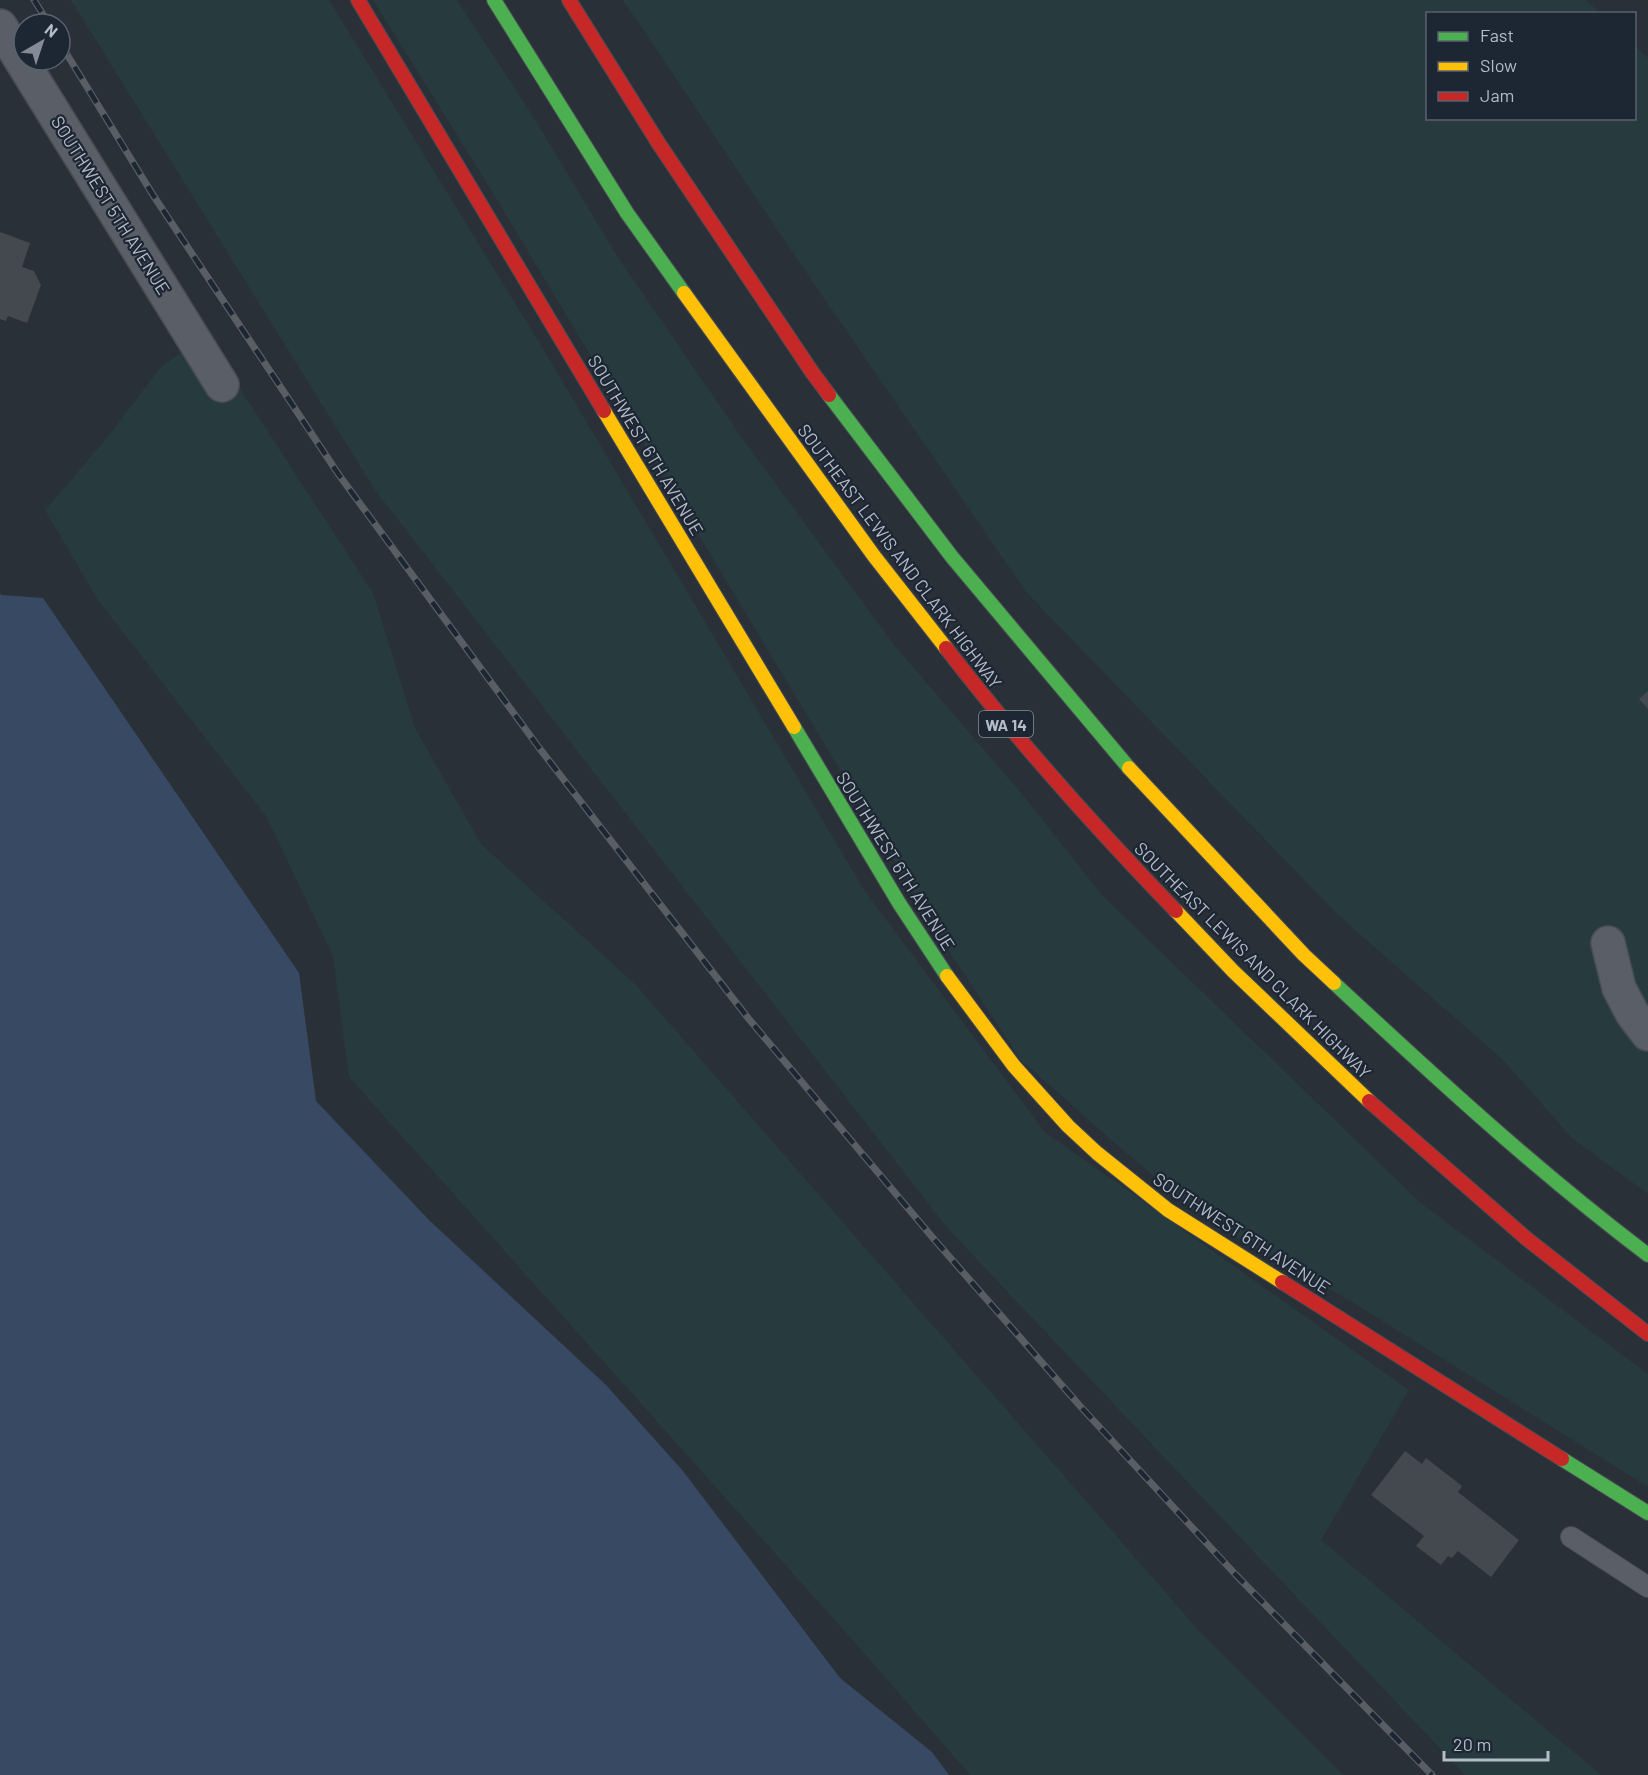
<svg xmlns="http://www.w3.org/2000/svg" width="1648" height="1775" font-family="Barlow,sans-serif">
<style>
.green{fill:#273a3e}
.water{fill:#384963}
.building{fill:#444950}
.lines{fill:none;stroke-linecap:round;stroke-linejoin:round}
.lane-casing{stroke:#484c53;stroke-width:22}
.street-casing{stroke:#484c53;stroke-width:36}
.fast-casing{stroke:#484c53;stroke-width:16}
.slow-casing{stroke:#484c53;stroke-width:16}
.jam-casing{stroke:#484c53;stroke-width:16}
.lane{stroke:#5a5e66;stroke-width:20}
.street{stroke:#5a5e66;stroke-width:33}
.fast{stroke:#4caf50;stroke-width:14}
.slow{stroke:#ffc107;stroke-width:14}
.jam{stroke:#c62828;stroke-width:14}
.rail-casing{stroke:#595d64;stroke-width:7}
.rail{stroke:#1d2633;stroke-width:4.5;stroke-dasharray:14;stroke-linecap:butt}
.labels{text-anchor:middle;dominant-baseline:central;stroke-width:4.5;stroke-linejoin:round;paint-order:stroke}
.shield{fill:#1d2633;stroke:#878f9c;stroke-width:1.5}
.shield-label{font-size:16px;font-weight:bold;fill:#b4bcc9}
.street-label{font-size:18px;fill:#b4bcc9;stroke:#1d2633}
</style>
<rect width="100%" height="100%" fill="#2a3038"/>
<!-- green -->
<path class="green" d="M71,0H329L545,352L864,890L1045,1132L1409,1390L1321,1540L1601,1775H1465L948,1229L375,490Z
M373,0H457L534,118L617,256L742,438L894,645L1022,794L1102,895L1422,1204L1648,1374V1487L1352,1302L1202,1217L1125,1152L1021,1060L949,951L485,180Z
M623,0H1586L1600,13L1428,14V118H1634L1635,46L1648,58V1194L1572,1138L1504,1061L1337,914L1027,593L808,275Z
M205,335L373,593L415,728L481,844L636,985L1201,1633L1343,1775H970L865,1654L349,1077L333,956L266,816L98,600L45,510L106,439L160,368Z"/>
<!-- water -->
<path class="water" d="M0,593L1,595L43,598L299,973L316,1101L429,1220L606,1385L683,1471L840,1678L932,1752L949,1775H0Z"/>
<!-- building -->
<path class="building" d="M0,232L30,243L22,267L34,271L41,285L27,323L8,316L6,321L0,319Z
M1648,691V709L1639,699Z
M1405,1451L1422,1464L1426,1458L1462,1486L1458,1492L1519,1540L1491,1577L1458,1551L1452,1558L1448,1556L1441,1565L1416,1546L1424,1536L1371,1495Z"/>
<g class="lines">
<defs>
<path id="lane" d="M1571,1537L1648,1587"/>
<path id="street" d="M0,26L222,385
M1608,943L1619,988L1632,1013L1648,1034"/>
<path id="fast" d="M494,0L627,213L684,293
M829,395L952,557L1129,768
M794,727L899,903L947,976
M1334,983C1435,1077 1537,1171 1648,1255
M1562,1459L1648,1513"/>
<path id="slow" d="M684,293L874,556L946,648
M604,411L794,727
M1129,768L1304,955L1334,983
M1176,911L1233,971L1369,1101
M947,976L1014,1066L1068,1126L1097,1153L1168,1210L1282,1282"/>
<path id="jam" d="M358,0L604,411
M569,0L659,144L812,372L829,395
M946,648C1017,740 1095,827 1176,911
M1369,1101L1527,1239L1648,1334
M1282,1282L1562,1459"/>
</defs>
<!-- lane casing -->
<use href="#lane" class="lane-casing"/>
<!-- street casing -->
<use href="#street" class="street-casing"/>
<!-- fast casing -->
<use href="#fast" class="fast-casing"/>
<!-- slow casing -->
<use href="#slow" class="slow-casing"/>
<!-- jam casing -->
<use href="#jam" class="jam-casing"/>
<!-- lane -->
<use href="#lane" class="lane"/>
<!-- street -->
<use href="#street" class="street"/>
<!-- fast -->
<use href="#fast" class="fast"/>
<!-- slow -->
<use href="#slow" class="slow"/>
<!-- jam -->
<use href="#jam" class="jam"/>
<defs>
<path id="rail" d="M34,0L49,24
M60,43L153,195L339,475L540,749L748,1018L933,1238L1080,1406L1236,1575L1432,1775"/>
</defs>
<!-- rail casing -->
<use href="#rail" class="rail-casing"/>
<!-- rail -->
<use href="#rail" class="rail"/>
</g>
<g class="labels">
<!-- shield labels -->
<rect class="shield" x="979" y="711" width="54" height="26" rx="4.5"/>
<g class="shield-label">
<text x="1006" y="724">WA 14</text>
</g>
<!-- street labels -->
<g class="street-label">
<text transform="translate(111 205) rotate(58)">SOUTHWEST 5TH AVENUE</text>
<text transform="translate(646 445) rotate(59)">SOUTHWEST 6TH AVENUE</text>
<text transform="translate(900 556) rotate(53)">SOUTHEAST LEWIS AND CLARK HIGHWAY</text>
<text transform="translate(896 861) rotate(58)">SOUTHWEST 6TH AVENUE</text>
<text transform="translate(1253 960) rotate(45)">SOUTHEAST LEWIS AND CLARK HIGHWAY</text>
<text transform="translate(1242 1233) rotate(33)">SOUTHWEST 6TH AVENUE</text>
</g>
</g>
<!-- legend -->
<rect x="1426" y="12" width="210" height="108" fill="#1d2633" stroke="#59626f" stroke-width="1.5"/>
<rect x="1438" y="32" width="30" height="9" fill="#4caf50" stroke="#59626f" stroke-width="1.5"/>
<text x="1480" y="42" font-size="18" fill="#b4bcc9">Fast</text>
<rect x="1438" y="62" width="30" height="9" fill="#ffc107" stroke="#59626f" stroke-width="1.5"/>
<text x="1480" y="72" font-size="18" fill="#b4bcc9">Slow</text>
<rect x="1438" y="92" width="30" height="9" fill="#c62828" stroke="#59626f" stroke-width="1.5"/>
<text x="1480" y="102" font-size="18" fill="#b4bcc9">Jam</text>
<!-- north arrow -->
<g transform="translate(42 42) rotate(39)"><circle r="28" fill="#1d2633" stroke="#59626f" stroke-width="1.5"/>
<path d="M0-4.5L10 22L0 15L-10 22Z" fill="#848b96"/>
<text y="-9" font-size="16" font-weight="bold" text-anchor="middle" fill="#b4bcc9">N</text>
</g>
<!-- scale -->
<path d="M1444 1751v9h104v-9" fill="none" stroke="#b4bcc9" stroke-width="3"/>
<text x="1453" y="1751" font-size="18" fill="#b4bcc9" stroke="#1d2633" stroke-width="4.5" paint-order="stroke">20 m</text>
</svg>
